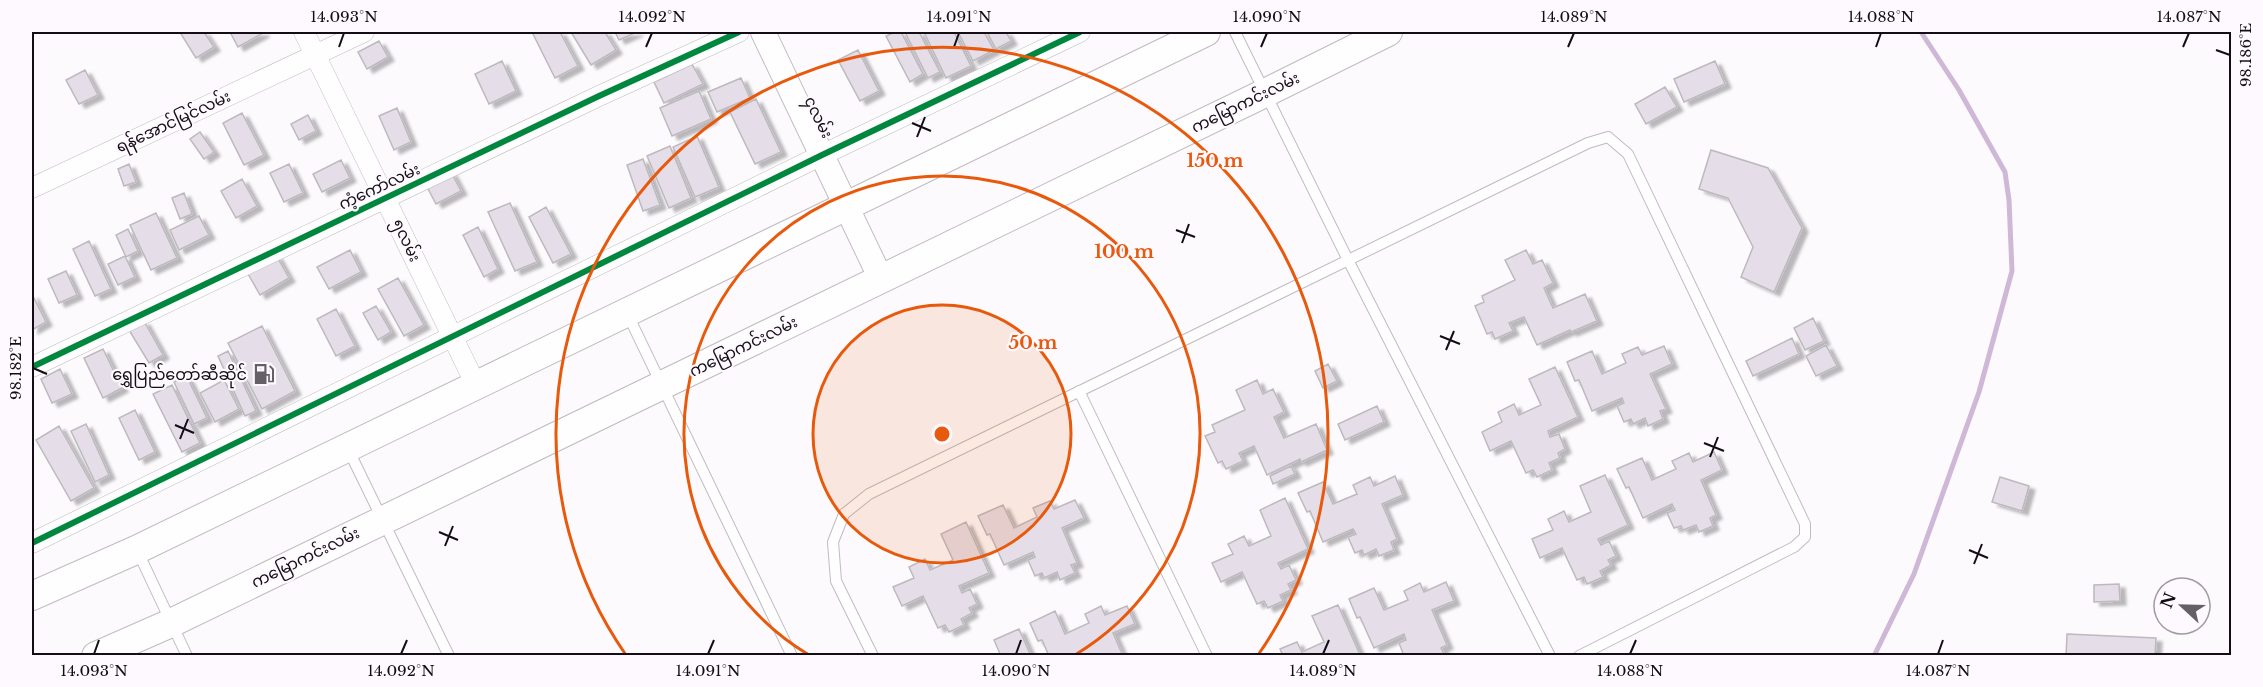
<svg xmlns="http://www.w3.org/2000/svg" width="2263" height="687" font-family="'Libre Baskerville','Noto Sans Myanmar',serif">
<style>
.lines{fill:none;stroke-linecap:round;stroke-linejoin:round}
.stream{stroke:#cfb7d7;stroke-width:5}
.building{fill:#e5dde8;stroke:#bdb9bf;stroke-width:1.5;filter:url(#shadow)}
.service-casing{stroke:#c0bbc1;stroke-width:12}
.minor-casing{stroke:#c0bbc1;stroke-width:21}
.tertiary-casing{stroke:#c0bbc1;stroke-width:26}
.secondary-casing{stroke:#c0bbc1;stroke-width:30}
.service{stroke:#fffeff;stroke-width:10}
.minor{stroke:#fffeff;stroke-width:20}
.tertiary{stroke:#fffeff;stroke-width:24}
.secondary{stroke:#fffeff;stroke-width:28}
.cycleway-casing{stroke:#fdf9fe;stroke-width:10}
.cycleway{stroke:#00873e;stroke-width:6}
.ticks{fill:none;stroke:#140d16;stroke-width:2}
.ring{fill:none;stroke:#e8590c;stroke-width:3}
.labels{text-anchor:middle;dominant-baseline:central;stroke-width:4.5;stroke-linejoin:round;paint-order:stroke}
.street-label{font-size:16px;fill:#140d16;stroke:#fdf9fe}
.poi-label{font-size:16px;fill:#140d16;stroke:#fdf9fe;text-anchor:end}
.centre{fill:#e8590c;stroke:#fdf9fe;stroke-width:3}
.ring-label{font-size:18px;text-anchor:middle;font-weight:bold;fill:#e8590c;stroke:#fdf9fe;stroke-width:4.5;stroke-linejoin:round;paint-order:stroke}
.neatline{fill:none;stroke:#140d16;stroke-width:2}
.ticks-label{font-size:15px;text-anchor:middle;fill:#140d16}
</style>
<defs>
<filter id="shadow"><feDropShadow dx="6" dy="4" stdDeviation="1.5" flood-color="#0004"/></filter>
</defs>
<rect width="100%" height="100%" fill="#fcfafd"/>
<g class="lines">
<!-- stream -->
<path class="stream" d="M1874,656L1914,574L1979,392L2012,271L2009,200L2005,172L1959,90L1921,32"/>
</g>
<!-- building -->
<path class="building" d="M184,32H204L214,47L196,58L181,34Z
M230,32H263V33L238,47Z
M537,32H560L578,66L555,78L533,34Z
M571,32H605L616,50L591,65Z
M615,32H637L619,40Z
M895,32H901L923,74L910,82L886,36Z
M905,32H919L940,72L928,78Z
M924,32H954L971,66L946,78Z
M958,32H984L994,50L973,61Z
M987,32H1006L1011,41L996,49Z
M379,41L388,57L367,69L358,52Z
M858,50L879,91L860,101L838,60Z
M502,61L516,91L489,104L475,74Z
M1715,61L1725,84L1684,102L1674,79Z
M692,64L703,84L664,103L654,82Z
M85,70L98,95L79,104L66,80Z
M741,78L750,98L717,112L708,92Z
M1665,87L1677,107L1646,124L1635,104Z
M699,91L711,119L672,136L660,108Z
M756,99L781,152L755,164L730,112Z
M397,108L411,142L394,150L379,116Z
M242,113L264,155L244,165L223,123Z
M308,115L316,131L299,140L291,124Z
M200,132L214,152L204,159L190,139Z
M697,136L719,187L695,197L673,147Z
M670,146L691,198L669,208L647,156Z
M1711,150L1768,168L1802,228L1774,292L1741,277L1753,247L1728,198L1699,189Z
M643,159L660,205L643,211L627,165Z
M341,160L350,178L322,192L313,174Z
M129,164L136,182L124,186L118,169Z
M289,164L303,193L284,202L270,173Z
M451,172L461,191L436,204L426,185Z
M242,179L257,206L236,218L221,191Z
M184,193L192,214L180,219L172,198Z
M510,203L537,262L515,271L488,212Z
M546,207L571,254L553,263L529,217Z
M156,213L177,258L151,270L130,225Z
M199,216L209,235L179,250L170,230Z
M478,227L498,269L484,277L463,235Z
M128,229L138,251L126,257L116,235Z
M89,241L111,289L95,296L73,249Z
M350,250L361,272L329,289L317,267Z
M1526,250L1533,264L1542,260L1553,283L1544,288L1553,308L1585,294L1597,321L1571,332L1570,330L1537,345L1524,317L1509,323L1513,331L1495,339L1492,332L1487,334L1475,306L1484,302L1482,296L1515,280L1505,260Z
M276,255L289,278L260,295L247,272Z
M125,256L135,277L118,285L108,264Z
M66,271L77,295L59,303L48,279Z
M398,278L424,325L404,336L378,289Z
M32,294L46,322L32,330Z
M376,306L391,332L378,340L363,313Z
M336,309L355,346L336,356L317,319Z
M1813,318L1824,341L1805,350L1794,328Z
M144,321L163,355L149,363L129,330Z
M262,326L295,391L262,409L228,343Z
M1792,338L1799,354L1753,376L1746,361Z
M1826,345L1837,366L1816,376L1806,356Z
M1664,346L1672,364L1650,374L1666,409L1660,411L1663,419L1648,426L1645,418L1633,424L1631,419L1624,422L1617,406L1624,403L1622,398L1592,411L1579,380L1575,381L1567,362L1592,351L1602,374L1626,363L1622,354L1638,347L1642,355Z
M103,349L122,388L103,398L84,358Z
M228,351L256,411L245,416L218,356Z
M1328,364L1337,381L1323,388L1315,371Z
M1555,367L1578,417L1548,431L1550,437L1559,434L1565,449L1558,453L1560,458L1549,463L1552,470L1537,477L1533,470L1526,473L1511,441L1490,451L1482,432L1502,422L1498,412L1514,404L1519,415L1541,405L1529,379Z
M60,369L72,394L52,403L41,379Z
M186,375L207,418L194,424L174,382Z
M224,380L239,409L215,422L200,393Z
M1257,380L1263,394L1273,389L1284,412L1274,417L1284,438L1316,424L1327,450L1301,462L1300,459L1267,475L1254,446L1239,453L1243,461L1226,469L1222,461L1218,463L1205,436L1215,432L1212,425L1245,410L1236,390Z
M172,385L200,443L182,452L153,394Z
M1377,406L1384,422L1345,440L1338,424Z
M135,410L155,452L139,460L119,418Z
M86,424L109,475L95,482L71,431Z
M59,426L94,488L71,501L36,440Z
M1714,452L1722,470L1701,480L1716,515L1710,518L1713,526L1699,532L1696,525L1683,530L1681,526L1674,528L1667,513L1675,510L1672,504L1643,518L1629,487L1626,488L1617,469L1642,458L1652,480L1676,469L1672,461L1689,453L1693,462Z
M1291,466L1295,474L1273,484L1270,476Z
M1605,475L1628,525L1598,539L1601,545L1609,541L1616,556L1608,560L1611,565L1600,571L1603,577L1587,584L1584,577L1577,580L1562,548L1540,558L1532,539L1553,530L1548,519L1564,511L1569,522L1591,512L1580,486Z
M1395,476L1403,495L1382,504L1397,539L1391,542L1394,550L1379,556L1376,549L1364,555L1362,550L1355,553L1348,537L1356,534L1353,529L1323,542L1310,511L1307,512L1298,493L1323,482L1333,504L1357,494L1353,485L1370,477L1374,486Z
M2000,477L2029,486L2022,511L1992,502Z
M1285,498L1308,549L1278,563L1281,569L1289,565L1296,580L1288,584L1291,590L1280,595L1283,601L1268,608L1264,601L1257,604L1242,572L1221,582L1212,563L1233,554L1228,544L1244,536L1249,546L1271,536L1260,510Z
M1075,500L1084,518L1062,528L1077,563L1071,565L1075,573L1060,580L1057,572L1044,578L1042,573L1035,576L1028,560L1035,557L1033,552L1004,565L990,534L987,535L978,516L1003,505L1014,528L1037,517L1033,508L1050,501L1054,509Z
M966,522L989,573L959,586L962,593L970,589L977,604L969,608L972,613L961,619L964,625L949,632L945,625L938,628L923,596L902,606L893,587L914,578L909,567L925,559L930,570L953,560L941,534Z
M1446,582L1454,601L1432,610L1447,645L1441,648L1445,656H1404L1399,643L1406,640L1404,634L1374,648L1360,617L1357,618L1349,599L1374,588L1384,610L1408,600L1404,591L1420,583L1424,592Z
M2119,584L2120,601L2094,602V585Z
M1338,605L1360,655L1283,656L1280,649L1297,642L1302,652L1324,642L1312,616Z
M1101,606L1105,615L1127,606L1135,624L1113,633L1123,656H1049L1042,640L1038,641L1030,623L1055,611L1065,634L1089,623L1085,614Z
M1019,629L1031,656H1001L994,640Z
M2067,634L2156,638L2155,656H2066Z"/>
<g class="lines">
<defs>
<path id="service" d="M1235,32L1348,260L1550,656
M627,313L792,656
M1079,391L1207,656
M348,449L449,656
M137,550L187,656
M873,656L836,581L833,542L844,514L869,494L1588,143L1608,137L1628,154L1805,524V537L1794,547L1579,656"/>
<path id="minor" d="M304,32L476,385
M32,188L364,32
M32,367L599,96L739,32
M32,543L822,155L1080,32"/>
<path id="tertiary" d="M763,32L881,279"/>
<path id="secondary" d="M32,596L136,550L1206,32
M96,656L171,623L1265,93L1388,32"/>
</defs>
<!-- service casing -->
<use href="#service" class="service-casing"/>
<!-- minor casing -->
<use href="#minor" class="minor-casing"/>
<!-- tertiary casing -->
<use href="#tertiary" class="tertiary-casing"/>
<!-- secondary casing -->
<use href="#secondary" class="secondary-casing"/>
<!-- service -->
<use href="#service" class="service"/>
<!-- minor -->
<use href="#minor" class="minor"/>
<!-- tertiary -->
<use href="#tertiary" class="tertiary"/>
<!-- secondary -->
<use href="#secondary" class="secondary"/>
<defs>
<path id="cycleway" d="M32,367L599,96L739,32
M32,543L822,155L1080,32"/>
</defs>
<!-- cycleway casing -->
<use href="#cycleway" class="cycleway-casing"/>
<!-- cycleway -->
<use href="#cycleway" class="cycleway"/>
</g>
<!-- ticks -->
<path class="ticks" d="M339,47L344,33M646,47L652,33M954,47L959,33M1261,47L1267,33M1568,47L1574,33M1876,47L1881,33M2183,47L2189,33M2216,50L2230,55M912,123L931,131M917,137L925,117M1176,230L1195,237M1182,243L1189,224M1440,336L1460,344M1446,350L1454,331M33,368L47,374M175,425L194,433M180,439L188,419M1704,443L1724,451M1710,457L1718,437M439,532L458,540M445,546L453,526M1969,550L1988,558M1974,564L1982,544M94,654L99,640M401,654L407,640M708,654L714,640M1016,654L1021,640M1323,654L1329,640M1630,654L1636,640M1938,654L1943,640"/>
<!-- distance rings -->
<circle cx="942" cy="434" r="129" fill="#e8590c" fill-opacity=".12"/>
<g class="ring">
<circle cx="942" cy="434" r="129"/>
<path d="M809 655A258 258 0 1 1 1075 655"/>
<path d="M626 655A386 386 0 1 1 1258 655"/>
</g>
<!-- icons -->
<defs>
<symbol id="fuel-bare" viewBox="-9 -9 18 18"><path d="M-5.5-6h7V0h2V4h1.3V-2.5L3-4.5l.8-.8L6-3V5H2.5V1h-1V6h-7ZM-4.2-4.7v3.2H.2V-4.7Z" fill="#656067" stroke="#fdf9fe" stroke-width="2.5" paint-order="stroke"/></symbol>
</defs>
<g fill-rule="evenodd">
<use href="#fuel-bare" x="249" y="359" width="30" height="30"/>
</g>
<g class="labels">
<!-- street labels -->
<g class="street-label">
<text transform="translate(1245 102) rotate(-26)">ကမြောကင်းလမ်း</text>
<text transform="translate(819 117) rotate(64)">၄လမ်း</text>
<text transform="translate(173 121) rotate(-25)">ရန်အောင်မြင်လမ်း</text>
<text transform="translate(379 186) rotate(-25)">ကံ့ကော်လမ်း</text>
<text transform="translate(407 240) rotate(65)">၅လမ်း</text>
<text transform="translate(743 346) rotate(-26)">ကမြောကင်းလမ်း</text>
<text transform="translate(305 557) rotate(-26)">ကမြောကင်းလမ်း</text>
</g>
<!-- poi labels -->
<g class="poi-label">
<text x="247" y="374">ရွှေပြည်တော်ဆီဆိုင်</text>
</g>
</g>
<circle cx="942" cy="434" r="9" class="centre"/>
<g class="ring-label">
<text x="1215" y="167">150 m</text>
<text x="1124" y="258">100 m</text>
<text x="1033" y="349">50 m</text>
</g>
<!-- border -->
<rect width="2263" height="687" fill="none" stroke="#fdf9fe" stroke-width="66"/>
<!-- north arrow -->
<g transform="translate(2182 606) rotate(292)"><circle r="28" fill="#fdf9fe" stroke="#a09ba1" stroke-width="1.5"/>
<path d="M0-4.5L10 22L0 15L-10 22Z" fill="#656067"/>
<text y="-9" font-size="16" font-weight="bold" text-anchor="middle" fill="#140d16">N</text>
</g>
<rect x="33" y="33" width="2197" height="621" class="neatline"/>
<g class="ticks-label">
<text x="344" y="22">14.093°N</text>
<text x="652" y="22">14.092°N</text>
<text x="959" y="22">14.091°N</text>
<text x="1267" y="22">14.090°N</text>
<text x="1574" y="22">14.089°N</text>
<text x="1881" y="22">14.088°N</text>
<text x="2189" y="22">14.087°N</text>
<text transform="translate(2246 55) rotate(-90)" y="5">98.186°E</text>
<text transform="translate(16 368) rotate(-90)" y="5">98.182°E</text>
<text x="94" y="676">14.093°N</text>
<text x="401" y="676">14.092°N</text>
<text x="708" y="676">14.091°N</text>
<text x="1016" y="676">14.090°N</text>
<text x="1323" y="676">14.089°N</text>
<text x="1630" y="676">14.088°N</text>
<text x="1938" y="676">14.087°N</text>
</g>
</svg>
